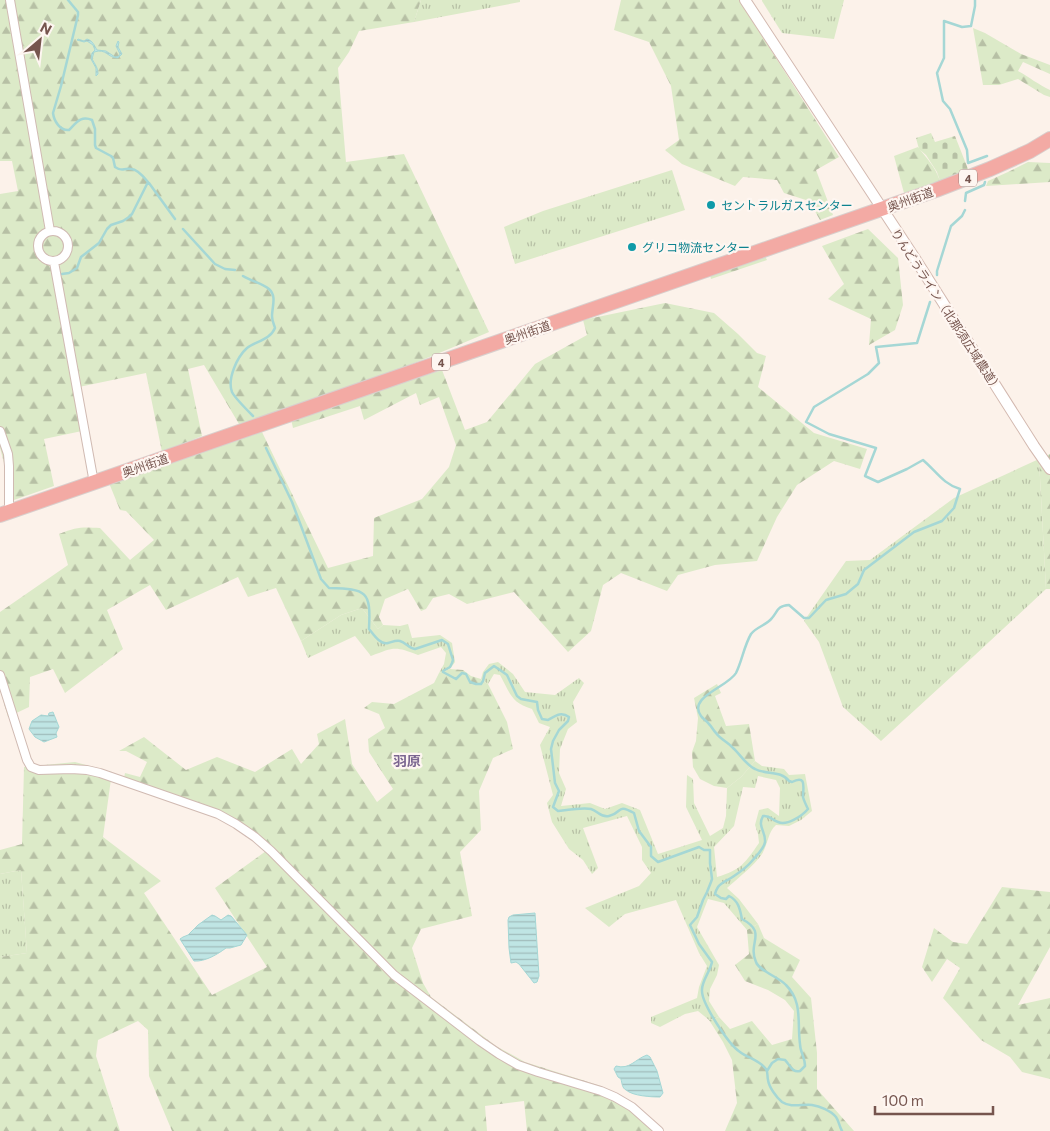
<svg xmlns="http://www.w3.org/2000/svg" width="1050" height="1131" font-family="Commissioner,'Noto Sans JP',sans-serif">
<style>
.grass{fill:url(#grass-tufts);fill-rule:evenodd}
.forest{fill:url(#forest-firs)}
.cemetery{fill:url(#cemetery-stones)}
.water{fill:url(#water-rules);stroke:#a5d7d5}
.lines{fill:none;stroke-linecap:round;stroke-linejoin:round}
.stream{stroke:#a5d7d5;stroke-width:2.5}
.street-casing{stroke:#d0bab2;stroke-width:10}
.secondary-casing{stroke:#d3b9b0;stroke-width:12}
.highway-casing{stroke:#d9cfcd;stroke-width:16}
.street{stroke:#fff;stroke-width:8}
.secondary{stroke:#fff;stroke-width:10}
.highway{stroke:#f3aaa4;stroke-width:14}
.culture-dot{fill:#0f9aa8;stroke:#fef6f1;stroke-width:2}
.labels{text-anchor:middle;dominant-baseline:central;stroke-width:4.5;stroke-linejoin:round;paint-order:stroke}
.shield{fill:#fef6f1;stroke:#9f857f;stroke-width:1}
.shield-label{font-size:11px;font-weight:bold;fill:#76554e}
.street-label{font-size:12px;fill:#76554e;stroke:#fef6f1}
.culture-label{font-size:12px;fill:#0d838f;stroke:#fef6f1;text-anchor:start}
.neighbourhood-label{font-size:14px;font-weight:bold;fill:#7b6691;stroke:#fef6f1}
</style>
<defs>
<pattern id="grass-tufts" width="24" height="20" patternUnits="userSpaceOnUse" patternTransform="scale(1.25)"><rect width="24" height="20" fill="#dceac8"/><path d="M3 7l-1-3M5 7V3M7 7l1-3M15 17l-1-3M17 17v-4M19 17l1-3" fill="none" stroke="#b7c0a5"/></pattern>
<pattern id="forest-firs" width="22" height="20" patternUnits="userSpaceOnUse" patternTransform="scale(1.25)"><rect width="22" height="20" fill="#dceac8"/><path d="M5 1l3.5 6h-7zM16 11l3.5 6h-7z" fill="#b7c0a5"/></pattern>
<pattern id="cemetery-stones" width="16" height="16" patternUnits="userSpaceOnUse" patternTransform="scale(1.25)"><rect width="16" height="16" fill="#dceac8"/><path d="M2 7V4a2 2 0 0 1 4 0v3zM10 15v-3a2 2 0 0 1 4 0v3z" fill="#b7c0a5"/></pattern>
<pattern id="water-rules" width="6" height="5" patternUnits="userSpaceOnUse" patternTransform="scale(1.25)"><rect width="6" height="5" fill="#bfe5e4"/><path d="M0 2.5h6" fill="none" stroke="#a0bcbb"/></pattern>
</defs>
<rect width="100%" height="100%" fill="#fcf2ea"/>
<!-- grass -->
<path class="grass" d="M421,0H520V2L414,22Z
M762,0H844L834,39L782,33L762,1Z
M672,170L685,210L515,264L504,227L543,211Z
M1039,459L1046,589L975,655L881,741L843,707L819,642L804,621L846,561L870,560L954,498Z
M362,608L378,629L383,625L400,626L408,624L412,638L440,635L452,643L455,662L450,669L439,673L444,664L446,653L441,647L418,655C395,646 394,647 371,656L355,636L308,658L301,641L341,615Z
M498,662L513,674L525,692L555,695L579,678L584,683L573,702L577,722L568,729L560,749L559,773L566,789L561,806L590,803L605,809L622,803L640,810L658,854L702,840L686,807L687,775L693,779L694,803L710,836L723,828L726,816L727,788L741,777L755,761L762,766L784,769L789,775L805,774L812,811L801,820L789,826L776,825C768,832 768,844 762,854C753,867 739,877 727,888L739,899L758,924L747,930L724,903L708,899L697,927L719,965L717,975L710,989L709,1001L719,1017L709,1020L698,1011L685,1014L660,1027L651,1023V1017L697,998L699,987L707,966L699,953L676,900L625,914L609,927L585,908L639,886L651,873L642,860V847L627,816L583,828L598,868L592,874L583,860L569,849L552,822L547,803L553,795L540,745L550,727L539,723L532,709C511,703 510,693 500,675L494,674L488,684L481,679L483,672L489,664ZM758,776L776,780L780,788L779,816L768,808L759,810L755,825L758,834L759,843C745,863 741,870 717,877L714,847L734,826L743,787L755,788Z
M21,870L27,953L0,957V874Z"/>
<!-- forest -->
<path class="forest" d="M0,0H421L414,22L359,31L349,52L338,68L346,162L404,154L489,332C408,367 324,399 239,424L204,365L188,369L202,436L162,452L146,373L74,388L82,431L44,439L54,486L14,500L0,448V194L18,191L12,161H0Z
M621,0H739L839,157L816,170L833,215L820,220L809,201L784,193L777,180L743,177L735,186L682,164L665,150L679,140L671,86L649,42L614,30Z
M973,28L985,33L1021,54L1050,65V74L1023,62L1018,71C1029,77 1039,85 1050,90V97L1044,95L1018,79L999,85H983Z
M918,147C927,159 935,166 940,181L904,193L894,156Z
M1028,162L1050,163V182L986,186L988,181L1008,172Z
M868,229L898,258L903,305L895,330L869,345L871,319L828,299L844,284L822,246Z
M765,256L767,260L711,279L710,275Z
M665,303L714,313L738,334L757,353L766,356L758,387L814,433L867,449L860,469L834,461L797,485L777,517L757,561L715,565L678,575L667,591L621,573L603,585L591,631L568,652L514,592L467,604L449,594L433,598L426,609L421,611L408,589L385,599L379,617L383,625L378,629L362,608L341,615L301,641L276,588L248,597L238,577L166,610L150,585L107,610L123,649L65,693L53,669L30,677L29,707L8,717L0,690V612L68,565L59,534C77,527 81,527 100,528L130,560L154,540L126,511L120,510L109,483L262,432L328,568L373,556L374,518L422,499L449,467L456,445L439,397L420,405L416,393L364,420L360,406L293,428L291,419L442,370L465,430L487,422L535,364L587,335L583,320Z
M1050,454V589H1046L1039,459Z
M450,669L463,670L471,676L481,679L488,684L507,722L513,749L493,758L479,791L481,830L460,852L472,916L421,929L412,948L423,983L431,997L496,1046L525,1062L601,1086L630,1101L664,1131H527L524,1101L485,1106L487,1131H172L149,1076L148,1030L138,1021L98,1040L96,1056L120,1131H0V957L27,953L21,870L0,874V850L22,844L24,767L75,762L112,772L103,837L161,881L144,893L212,995L267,967L215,888L266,851L219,812L124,778L125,773L140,777L147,762L126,751H119L144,737L186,770L217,757L255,772L292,749L301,764L319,744L317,734L345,719L352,764L377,802L393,789L369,752L368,739L385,728L379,714L364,708L372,702L394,704L434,683L439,673Z
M717,684L721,693L715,696L726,726L749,724L755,761L741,777L727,788L714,786L700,779L693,767L692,752L696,741L698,718L694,698Z
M1002,887L1050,892V947L1018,1005L1050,998V1079L1022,1072L1010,1057L981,1040L943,998L960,968L947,959L932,982L922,967L934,928L953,942L967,944Z
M758,924L764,938L800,960L792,977L811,998L817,1053V1089L854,1131H725L737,1103L732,1060L723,1042L709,1020L719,1017L730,1029L752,1021L772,1045L792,1039L794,1011L785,1000L768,990L745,981L735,965L749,954L747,930Z"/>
<!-- cemetery -->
<path class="cemetery" d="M931,133L935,142L955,136L968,169L940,181L937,172L926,155L919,149L916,138Z"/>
<!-- water -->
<path class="water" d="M78,39L84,41L87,39C93,41 94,45 97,50L106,51L115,57L119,56L120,54L116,46L118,41L119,42L118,47L122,54L118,58C107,58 107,48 94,52L92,59C95,64 98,68 98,74L96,76V68L91,59L92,53L95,50L93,45L87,41L84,42L77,40Z
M53,712L59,727L56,733L57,737L44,742L35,737L29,729L32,721L41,715L48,716L49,713Z
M535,913L539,976L537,982L534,983L519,964L516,962L511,963L509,948L508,920L509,917L513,915Z
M212,915L215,916L221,920L228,915L231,916L247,935L241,945L230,948H226C218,954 205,962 194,961L180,939L183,937L188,935L198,925Z
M647,1055L650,1057L657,1071L663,1093L660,1097C651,1097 633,1096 626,1090C622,1088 622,1083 621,1079L618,1077L614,1069L616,1066C630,1070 635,1059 647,1055Z"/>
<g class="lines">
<!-- stream -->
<path class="stream" d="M975,0V6L971,26L962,27L944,21V58L937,73L943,101L950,109L967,150L968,163L987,156
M149,183L175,219
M965,201L966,193L984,185L985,182
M183,229L215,264L225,269L235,270
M62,274L69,273L77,268L81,257L99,243L107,229L111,225L123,221L129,217L132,214L148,182C144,177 137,169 131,169C123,168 122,172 115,167L113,158L111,156L96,148L95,145V129L92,120C81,115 76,123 69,130C60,131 54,121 53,113L61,86L78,15V12L68,0
M937,275V271L951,226L962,216L965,210
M243,276C251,281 262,283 269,289C277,296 272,307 272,316C272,321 274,324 275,328C270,340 256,341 247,348C237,357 227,379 232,392C235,398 248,411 253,416
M266,448L292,502L321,579L329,588C367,589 371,591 369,629C374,635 380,645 388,643C392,642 396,640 400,641C406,643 409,648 415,649L442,640L448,644L453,660L452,663L450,667L443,671V672L456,679L462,673L466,674L470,682L476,684H481L483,681L485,673L494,666L500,670L507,675L517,696L521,699L537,702L538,710L542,719L548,720C555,716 561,711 569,717L568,721L559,730L553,741L551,749L555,783L559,791L553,807L558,811C567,810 583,807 591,809C598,811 601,818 609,816C623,813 616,803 634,813L639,831L651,847V856L658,862L699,847L704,850H710V863L712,879L711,882L707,892L703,900L697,917L690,925L699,944L712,962C710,972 701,982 702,991C702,1004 729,1045 740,1052C748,1058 759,1060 766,1069C768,1072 767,1075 768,1080C769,1087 776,1097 782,1102C791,1108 802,1104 812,1105C820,1106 831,1111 836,1117C839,1121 839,1126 842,1131
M767,1071L772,1063L778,1059L785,1060C790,1065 792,1073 800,1071L805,1066C805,1057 800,1052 800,1044C797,1022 803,1002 786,985C779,977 759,971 756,962C747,942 768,933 742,919C740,910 739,901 729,896L726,899L721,898L715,894C716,890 716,890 718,887C721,882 729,880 734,876C740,872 747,867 752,861C756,856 764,849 765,842C766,831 757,827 763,816C770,815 772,820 778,822C787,826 802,816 808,809C806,805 804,801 803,797C803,788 807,774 792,782L789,781C781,770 766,775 755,769C746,765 740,754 733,748C728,742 720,739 716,733C713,730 712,727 709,724C707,721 703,719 701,716C687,697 728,687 736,673C742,661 744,646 751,634C756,627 767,625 772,618C778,611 777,606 789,605L804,618H809L826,600L846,594L858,584L864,570L914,532L942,521L954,508L960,489C943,484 936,471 923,460L907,469L878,482L865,476L876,448L829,434L806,422L814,407L868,374L879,363L876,347L917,343L930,302"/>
<defs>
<path id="street" d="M10,0L50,231
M38 246a15 15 0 1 1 30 0a15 15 0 1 1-30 0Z
M54,262L94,483
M0,431L8,454L9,466V512
M0,675L27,760L31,767L39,770L71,769L87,770L100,773L218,814L236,824L255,837L271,851L394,975L480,1041L499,1054L518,1065L538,1072L601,1091L615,1097L632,1107L659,1131"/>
<path id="secondary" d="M745,0L914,257L1034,446L1050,469"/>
<path id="highway" d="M0,515L936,190L990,169L1030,151L1050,139"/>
</defs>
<!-- street casing -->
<use href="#street" class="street-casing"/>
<!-- secondary casing -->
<use href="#secondary" class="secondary-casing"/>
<!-- highway casing -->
<use href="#highway" class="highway-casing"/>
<!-- street -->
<use href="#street" class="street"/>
<!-- secondary -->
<use href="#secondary" class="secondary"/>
<!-- highway -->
<use href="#highway" class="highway"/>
</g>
<!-- markers -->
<g class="culture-dot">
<circle cx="711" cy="205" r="5"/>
<circle cx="632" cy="247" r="5"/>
</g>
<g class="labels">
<!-- shield labels -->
<g class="shield">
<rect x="959" y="169.5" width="18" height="17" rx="4"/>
<rect x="432" y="353.5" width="18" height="17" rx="4"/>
</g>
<g class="shield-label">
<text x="968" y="178">4</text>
<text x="441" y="362">4</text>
</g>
<!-- street labels -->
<g class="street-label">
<text transform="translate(910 199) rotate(-20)">奥州街道</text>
<text transform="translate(947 310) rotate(57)">りんどうライン（北那須広域農道）</text>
<text transform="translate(527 332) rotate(-19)">奥州街道</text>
<text transform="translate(145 465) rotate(-19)">奥州街道</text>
</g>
<!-- culture labels -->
<g class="culture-label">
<text x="721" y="205">セントラルガスセンター</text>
<text x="642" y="247">グリコ物流センター</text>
</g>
<!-- neighbourhood labels -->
<g class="neighbourhood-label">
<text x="407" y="760">羽原</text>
</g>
</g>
<!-- north arrow -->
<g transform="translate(40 40) rotate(28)" stroke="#fef6f1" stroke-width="4" paint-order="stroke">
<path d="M0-4L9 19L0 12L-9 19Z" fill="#76554e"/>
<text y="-8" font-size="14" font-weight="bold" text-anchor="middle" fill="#76554e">N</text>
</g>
<!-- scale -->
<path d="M875 1106v8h118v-8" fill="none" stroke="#76554e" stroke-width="2.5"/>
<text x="882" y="1106" font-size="15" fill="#76554e" stroke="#fef6f1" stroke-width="4" paint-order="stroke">100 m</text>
</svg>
